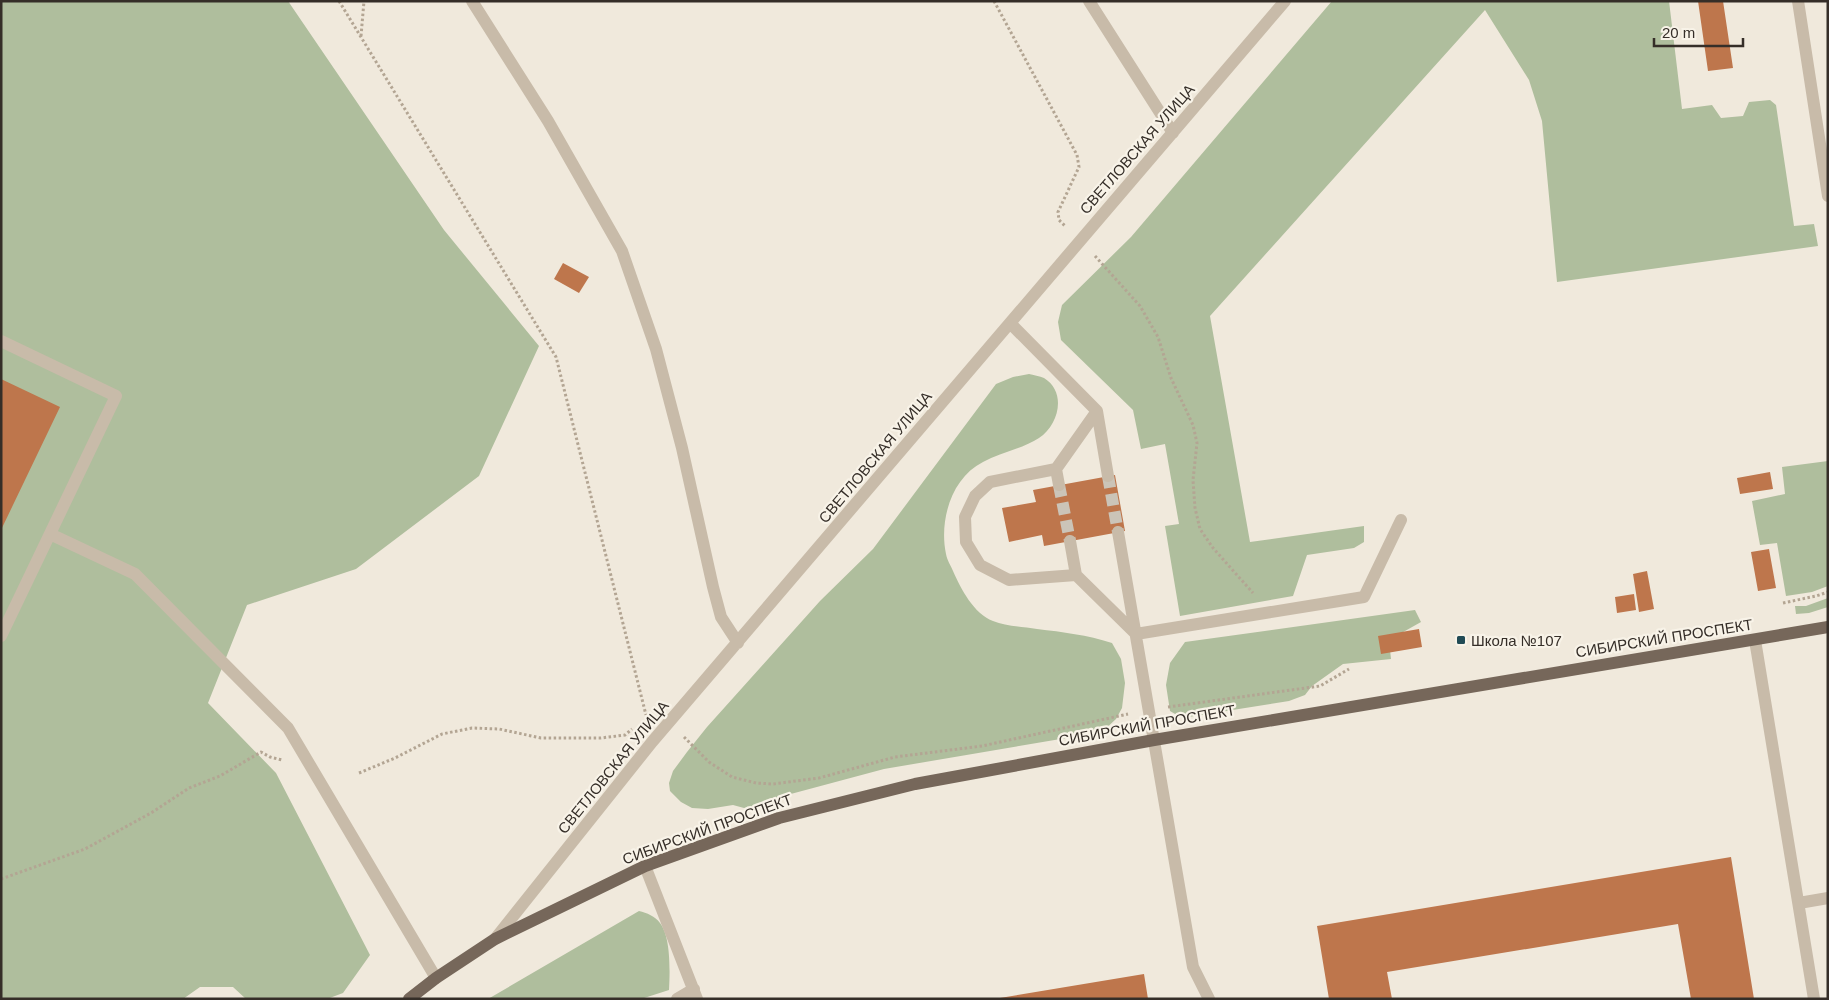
<svg xmlns="http://www.w3.org/2000/svg" width="1829" height="1000" font-family="Helvetica,sans-serif">
<style>
.green{fill:#afbe9d}
.building{fill:#be764c}
.lines{fill:none;stroke-linecap:round;stroke-linejoin:round}
.minor-tunnel{stroke:#cbc4b8;stroke-width:12;stroke-dasharray:12 6;stroke-linecap:butt}
.path{stroke:#b3a593;stroke-width:3;stroke-dasharray:2.5 2.5;stroke-linecap:butt}
.minor{stroke:#c8bba9;stroke-width:12}
.major{stroke:#76675a;stroke-width:12}
.poi-dot{fill:#204a54;stroke:#f8f3e8;stroke-width:2}
.labels{text-anchor:middle;dominant-baseline:central;stroke-width:4.5;stroke-linejoin:round;paint-order:stroke}
.street-label{font-size:15px;fill:#352e28;stroke:#f8f3e8}
.poi-label{font-size:15px;fill:#352e28;stroke:#f8f3e8;text-anchor:start}
</style>
<rect width="100%" height="100%" fill="#f0e9dc"/>
<!-- green -->
<path class="green" d="M1,1H288L444,230L539,346L479,476L356,569L247,605L208,703L276,773L370,955L343,993L327,999H246L233,987H200L183,999H1Z
M1332,1H1669L1682,109L1712,105L1721,118L1743,116L1749,102L1770,100L1776,105L1794,226L1814,224L1818,246L1557,282L1542,121L1529,80L1485,10L1210,316L1250,542L1364,526V542L1354,548L1307,555L1293,596L1180,616L1165,526L1179,524L1165,444L1141,449L1133,410L1061,340L1058,322L1062,305L1131,237Z
M1029,374C1033,375 1040,376 1044,378C1067,392 1059,425 1039,438C1024,448 1000,453 983,462C951,478 939,521 946,554C947,560 951,566 953,571C961,589 974,614 993,621C1006,626 1023,627 1037,629C1063,632 1087,635 1112,643L1121,659L1125,683L1122,708L1116,719L1102,732L884,769L787,795L764,804L744,808L733,805L708,809L692,808L681,802L670,791L669,783L673,771L687,752L707,727L820,601L873,549L996,384L1013,377Z
M1828,461V586L1812,592L1786,596L1777,543L1760,545L1752,501L1785,494L1782,467Z
M1828,598V607L1809,613L1796,614L1795,606H1806Z
M1415,610L1421,622L1389,640L1391,659L1343,664L1312,686L1305,695L1289,701L1182,718L1170,711L1166,685L1170,663L1185,642Z
M639,911C647,913 655,916 660,923C671,937 670,972 669,990L641,999H488Z"/>
<!-- building -->
<path class="building" d="M1698,1H1723L1733,68L1708,71Z
M563,263L589,277L579,293L554,279Z
M1,379L60,407L1,530Z
M1770,472L1773,489L1740,494L1737,478Z
M1115,475L1125,531L1044,546L1042,535L1009,542L1002,508L1036,502L1033,490Z
M1769,549L1776,588L1758,591L1751,552Z
M1647,571L1654,609L1639,612L1633,574Z
M1634,594L1636,610L1617,613L1615,597Z
M1419,629L1422,647L1381,654L1378,636Z
M1731,857L1754,999H1691L1678,924L1387,972L1392,999H1329L1317,926Z
M1144,974L1148,999H1000V998Z"/>
<g class="lines">
<!-- minor-tunnel -->
<path class="minor-tunnel" d="M1108,476L1118,532
M1059,485L1070,541"/>
<!-- path -->
<path class="path" d="M339,1L556,357L646,715
M994,1L1077,155L1079,167L1058,212L1059,220L1066,227
M361,36L364,1
M1095,256L1140,306L1158,337L1171,378L1193,425L1197,443L1193,480L1195,508L1200,529L1213,548L1253,593
M1783,603L1816,596L1828,592
M1168,707L1320,686L1349,669
M684,737L709,762L732,777L756,783L773,784L819,778L895,757L982,746L1128,714
M359,773L395,758L442,734L472,728L499,729L541,738H601L625,735L632,729
M1,879L85,849L151,813L189,788L220,776L261,752L270,757L282,760"/>
<!-- minor -->
<path class="minor" d="M472,1L548,121L622,251L656,349L682,448L713,587L721,617L738,643
M1089,1L1173,133
M1798,1L1828,196
M1010,323L1097,411L1108,476
M1,341L116,396L1,636
M1056,469L990,482L975,496L965,517L966,542L980,565L1009,580L1076,575
M1059,485L1056,469L1097,411
M1118,532L1193,967L1209,999
M50,534L135,574L288,728L436,978
M1070,541L1076,575L1136,634L1364,597L1401,520
M1755,640L1814,999
M645,866L697,999
M1799,903L1828,898
M495,939L652,742L1285,1
M677,999L694,989"/>
<!-- major -->
<path class="major" d="M409,999L436,978L495,939L645,866L779,818L915,784L1154,740L1828,627"/>
</g>
<!-- markers -->
<rect class="poi-dot" x="1456" y="635" width="10" height="10" rx="2.5"/>
<g class="labels">
<!-- street labels -->
<g class="street-label">
<text transform="translate(1137 149) rotate(-49)">СВЕТЛОВСКАЯ УЛИЦА</text>
<text transform="translate(875 457) rotate(-50)">СВЕТЛОВСКАЯ УЛИЦА</text>
<text transform="translate(1664 638) rotate(-9)">СИБИРСКИЙ ПРОСПЕКТ</text>
<text transform="translate(1147 725) rotate(-10)">СИБИРСКИЙ ПРОСПЕКТ</text>
<text transform="translate(613 767) rotate(-51)">СВЕТЛОВСКАЯ УЛИЦА</text>
<text transform="translate(707 829) rotate(-20)">СИБИРСКИЙ ПРОСПЕКТ</text>
</g>
<!-- poi labels -->
<g class="poi-label">
<text x="1471" y="640">Школа №107</text>
</g>
</g>
<!-- border -->
<rect width="1829" height="1000" fill="none" stroke="#352e28" stroke-width="5"/>
<!-- scale -->
<path d="M1654 38v8h89v-8" fill="none" stroke="#352e28" stroke-width="2.5"/>
<text x="1662" y="38" font-size="15" fill="#352e28" stroke="#f8f3e8" stroke-width="4" paint-order="stroke">20 m</text>
</svg>
